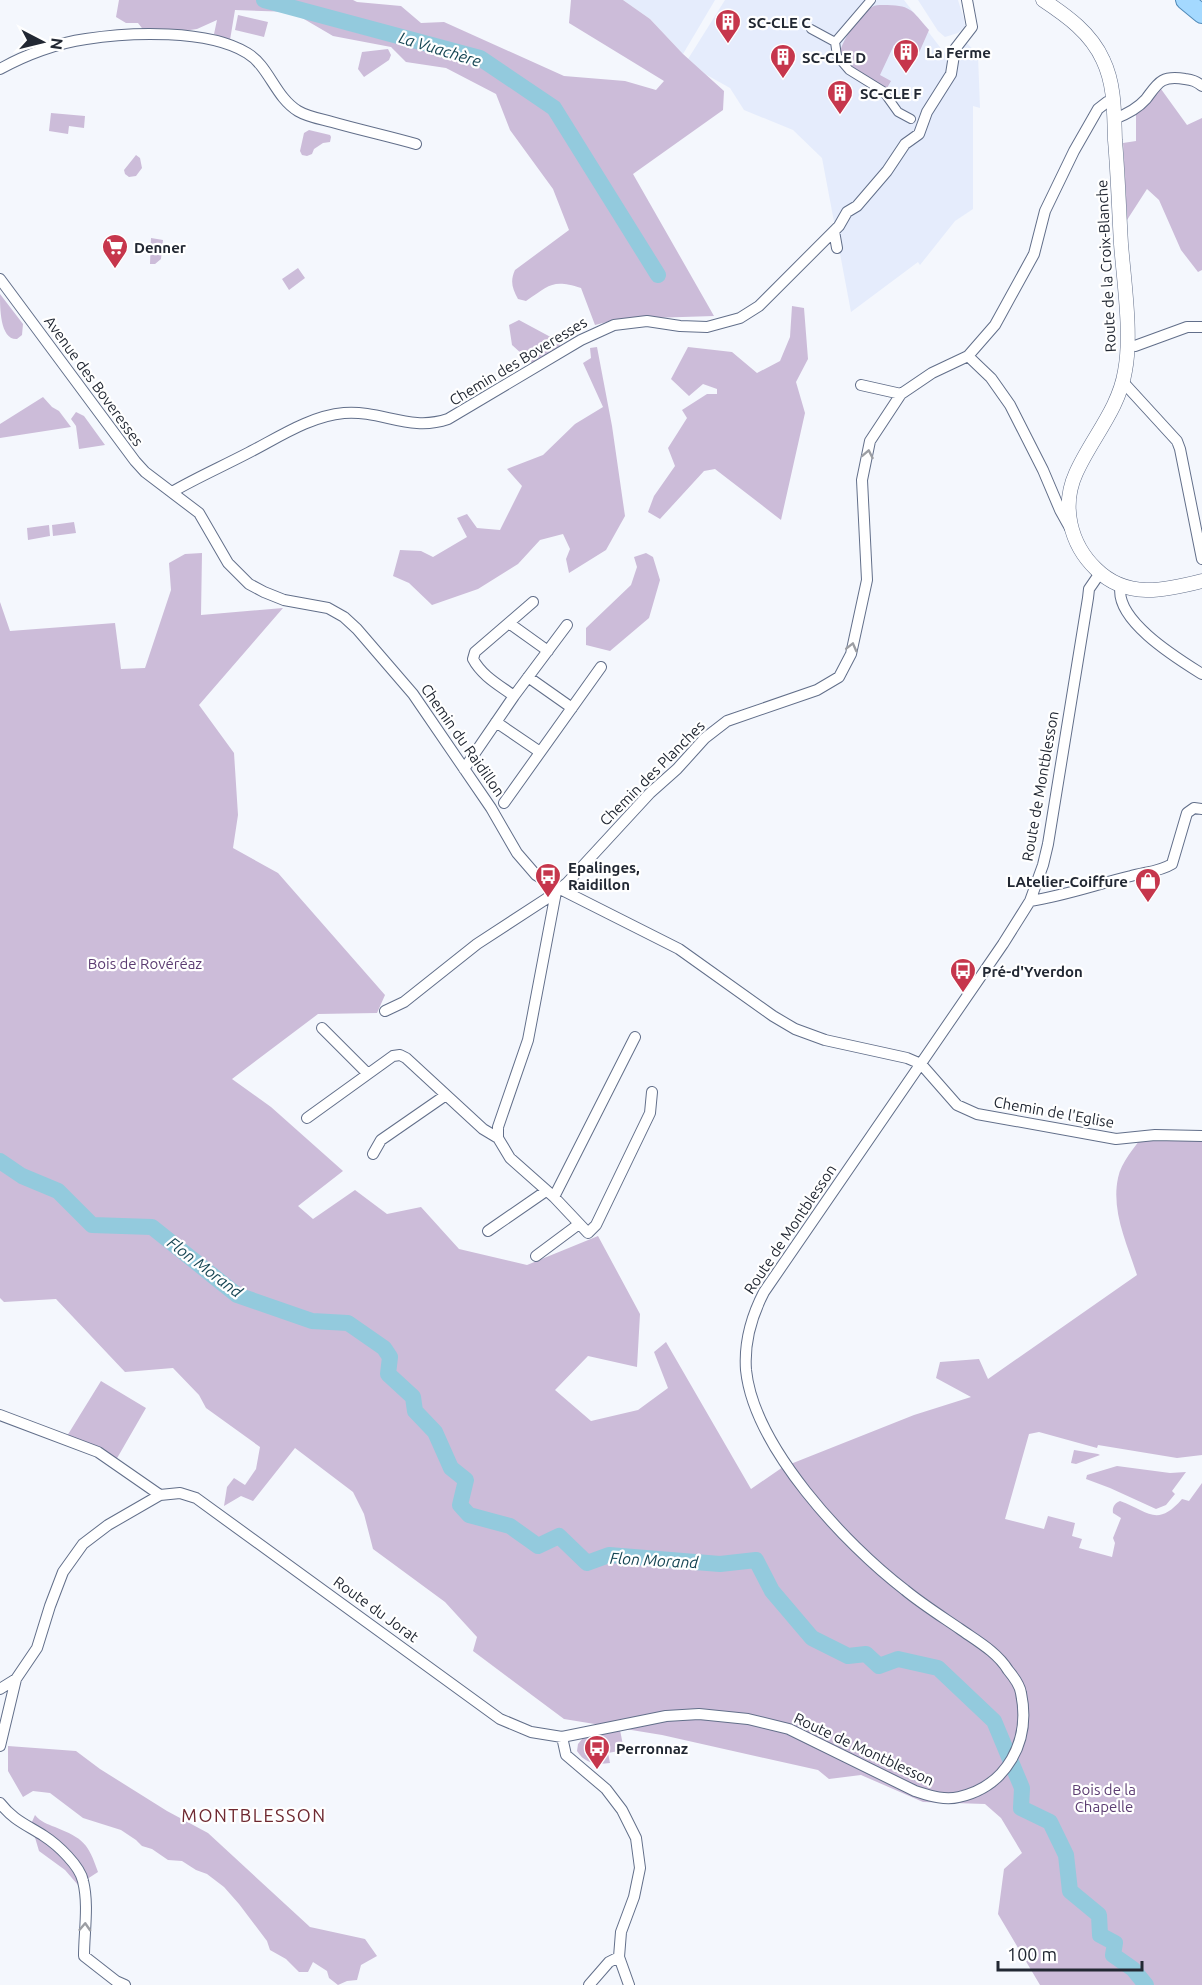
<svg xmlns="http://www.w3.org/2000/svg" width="1202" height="1985" font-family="Ubuntu,sans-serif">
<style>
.built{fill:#e5ecfc}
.green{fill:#ccbcd9}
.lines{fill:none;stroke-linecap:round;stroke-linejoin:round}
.river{stroke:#93cadd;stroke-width:16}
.pedestrian-casing{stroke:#626f8a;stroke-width:10}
.minor-casing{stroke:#626f8a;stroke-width:12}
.tertiary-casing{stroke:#626f8a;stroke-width:15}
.primary-casing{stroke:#508ab8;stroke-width:20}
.pedestrian{stroke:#fff;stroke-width:8}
.minor{stroke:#fff;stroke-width:10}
.tertiary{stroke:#fff;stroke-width:14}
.primary{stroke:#a4d9ff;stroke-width:18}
.oneway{stroke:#9c9ea3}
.labels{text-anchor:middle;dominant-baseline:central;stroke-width:4.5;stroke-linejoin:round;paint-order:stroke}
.poi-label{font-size:15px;font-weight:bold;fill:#222833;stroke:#fff;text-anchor:start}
.street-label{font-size:15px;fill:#222833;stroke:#fff}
.park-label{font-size:15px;fill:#5c3d72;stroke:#fff}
.water-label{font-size:16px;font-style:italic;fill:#164654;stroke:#fff}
.quarter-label{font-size:18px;letter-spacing:1.5px;fill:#6e2830;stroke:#fff}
</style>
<rect width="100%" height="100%" fill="#f4f7fd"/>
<!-- built -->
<path class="built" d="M623,0H715L683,54L650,19Z
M725,0H904L946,55L958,52L966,42L978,55L980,108L973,106V209L955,221L920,265L918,262L851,312L822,158L793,130L744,110L730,88L705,74L688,59Z
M918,0H958L964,19L965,26L958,33L945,37L938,31Z"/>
<!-- green -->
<path class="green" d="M119,0H353L357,2L401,6L421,23L444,22L564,76L625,81L656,90L664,81L569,23L571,0H623L650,19L683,54L724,91L723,110L633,174L714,316L619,319L595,325L581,288C552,279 550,285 526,301L518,299C512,288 510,281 515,270L569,230L553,189L510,130L496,94L446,68L406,62L391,47L333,36L292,12L235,10L230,40L214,34L217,20L197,29L148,36L138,23H126L116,17Z
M882,5C911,5 911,9 929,30L918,55L894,45L880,75L891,81L887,88C869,78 851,70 840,52C843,40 860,12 872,7C875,5 879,5 882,5Z
M238,15L268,22L264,37L235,30Z
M388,49L391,55L389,60L364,77L358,69L362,52Z
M1161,89L1187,125L1202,118V270L1198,272L1181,250L1159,200L1147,189L1127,220L1123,143L1136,141V111L1149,102Z
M51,113L85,116L84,128L69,126L68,134L49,131Z
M309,130L330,135L331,137L330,142L323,143L314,149L312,154L307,156L302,155L300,151L304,133Z
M136,155L140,158L142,168L136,176L129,177L125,174L124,170Z
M151,238L163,240L161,259L155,264H150Z
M298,268L305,278L289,290L282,279Z
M0,294L23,324L22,335L17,339C0,340 0,308 0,294Z
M792,306L804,308L808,359L796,382L805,413L781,520L715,469L704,471L660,519L648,512L654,496L675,466L668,448L687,418L682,410L707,394H717V389L703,384L689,396L671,379L688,347L732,352L757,373L780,361L790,337Z
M519,320L558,341L561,348L533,364L512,345L509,325Z
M597,347L612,426L625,516L606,550L569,573L566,559L570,549L563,534L540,540L518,564L478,589L432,605L409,583L393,576L400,550L421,551L433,557L467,537L457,518L467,514L477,528L500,530L522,486L507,469L543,455L575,424L603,407L583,363L591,358L590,348Z
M43,397L52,407L59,411L71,427L0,438V424Z
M76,412L84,416L105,445L79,449L76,426L71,419Z
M74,522L76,533L53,536L52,525Z
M49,525L50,536L28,540L27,528Z
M202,553L201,615L283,608L199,705L234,753L238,815L233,848L278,873L385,995L377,1013L318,1014L232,1079L271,1107L343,1171L298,1206L313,1219L355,1190L387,1214L421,1207L459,1249L527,1265L598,1236L640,1314L637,1367L588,1356L555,1390L591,1421L638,1410L668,1388L654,1352L666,1342L751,1489L783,1467L914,1415L971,1397L936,1378L940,1362L979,1359L988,1379L1137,1275C1127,1244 1111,1211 1118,1178C1121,1162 1135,1147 1145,1133L1202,1136V1455L1177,1458L1098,1445L1097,1448L1039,1432L1029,1434L1005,1519L1044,1529L1048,1516L1075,1523L1072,1536L1082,1539L1079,1548L1112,1557L1115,1543L1113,1538L1121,1518L1113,1513C1112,1507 1115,1503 1120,1501C1148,1511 1157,1528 1182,1499L1189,1501L1202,1483V1985H1040L998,1914L1004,1869L1022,1853L1001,1818L985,1804L923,1802L861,1775L829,1779L818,1770L662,1735L564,1719L473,1651L477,1637L445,1602L373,1549L364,1514L353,1492L295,1448L253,1501L241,1496L224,1506L227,1487L234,1478L245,1485L256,1469L260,1447L206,1408L199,1395L173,1368L125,1372L56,1299L4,1302L0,1298V602L10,631L115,623L121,669L145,668L171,590L169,563L185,554Z
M646,553L653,557L660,580L649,618L610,651L586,645V628L631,585L637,567L634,557Z
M101,1381L146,1408L116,1460L67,1436Z
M1074,1450L1098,1454L1100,1455L1076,1464L1071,1463Z
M1117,1466L1170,1473L1186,1472L1172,1491L1175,1494L1166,1505L1156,1509L1110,1488L1086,1479L1087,1475Z
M620,1730L624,1750L608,1753L610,1763C597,1765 585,1764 577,1751L578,1744L583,1738Z
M8,1746L76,1751L100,1769L167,1811L208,1833L310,1927L365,1939L377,1956L361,1965L357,1980L347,1981L338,1985L329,1978L327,1971L313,1962L308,1972H299L286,1959L270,1950L267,1941L239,1904L224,1887L207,1874L196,1870L182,1861L168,1860L152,1849L142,1846L136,1840L121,1830L83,1818L50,1793L33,1791L23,1797L8,1771Z
M35,1815C41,1822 47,1824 55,1827C84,1839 88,1843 98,1872L78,1885L65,1870L39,1851L31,1824Z"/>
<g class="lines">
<!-- river -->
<path class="river" d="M264,0L480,58L554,108L658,275
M0,1161L22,1176L58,1191L92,1225L152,1227L237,1295L312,1321L348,1323L384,1348L390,1357L388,1374L413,1397L415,1411L435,1432L451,1468L466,1480L460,1505L469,1515L510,1526L538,1546L559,1536L587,1563L609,1555L720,1564L756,1560L772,1591L812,1638L848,1656L866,1654L879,1666L898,1659L938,1668L994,1721L1022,1788L1021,1808L1050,1822L1066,1855L1070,1891L1099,1915L1100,1935L1115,1943L1113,1955L1133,1969L1146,1985"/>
<defs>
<path id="pedestrian" d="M871,0L835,42L837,56L849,70L883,91L898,112L911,119
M811,29L835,42"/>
<path id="minor" d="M0,69C25,55 57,43 86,39C130,32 208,29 247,53C269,66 275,97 298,111C308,117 321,119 332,122C360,130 388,136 416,144
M1114,119C1125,115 1138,108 1146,99C1158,83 1161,75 1185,79C1192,80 1196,81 1202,86
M834,231L837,248
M0,279L135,461L145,472L199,513L228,563L249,584L264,592L284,600L328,608L344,617L357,629L413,694L491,808L517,853L536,875L560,889L679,949L773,1016L795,1029L825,1040L907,1058L921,1064L957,1105L977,1114L1116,1139L1155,1135L1202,1136
M1135,346L1187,327H1202
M968,356L991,378L1010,405L1043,470L1060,510L1070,528
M1123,382L1177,441L1180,449L1202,559
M861,385L901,394
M172,492C196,478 221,467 246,454C276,439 309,416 344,413C382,410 410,432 448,419L581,340L614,325L647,321L680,326L707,327L740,318L759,306L839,226L847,212L857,206L887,171L905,144L919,134L927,112L951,74L955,49L972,27L967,0
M1121,585C1112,619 1178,659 1202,674
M509,623L548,651
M528,677L572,708
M514,696C499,685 482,676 473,659L475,652L533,602
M496,722L540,752
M464,769L514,696L567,625
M504,803L601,667
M556,892L528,1040L498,1127V1138L510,1158L554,1197L588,1233L596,1225L650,1113L652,1092
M1030,901C1064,896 1097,884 1131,876C1145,872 1159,872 1172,864L1187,813L1194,808L1202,809
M385,1011L404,1002L477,944L546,899L567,883L650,793L677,769L705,738L727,721L817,690L839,677L851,654L867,580L862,480L870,441L901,394L932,373L968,356L995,325L1034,254L1045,211L1074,151L1098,109L1107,102L1113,100
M322,1028L368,1074
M307,1118L393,1056L400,1055L406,1058L483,1129L498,1138
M373,1154L381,1140L446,1095
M554,1197L635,1037
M488,1231L546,1191
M536,1256L579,1224
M0,1415L98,1452L160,1495
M0,1689L16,1679L37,1648L50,1606L63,1572L83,1544L108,1525L160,1495L180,1493L196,1498L500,1719L531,1732L562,1737L666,1716L699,1714L748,1719L789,1729L915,1791C928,1795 944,1801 959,1797C1007,1786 1031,1741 1021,1693C1020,1686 1013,1676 1008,1670C997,1652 977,1641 960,1629C941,1616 922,1604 905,1590C845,1544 754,1447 746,1370C744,1342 751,1317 764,1292L1003,944L1030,901L1043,865L1048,844L1088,598L1089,589L1100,573
M562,1737L566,1755L606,1789L622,1810L636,1838L640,1868L634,1897L621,1932L619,1957L629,1985
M0,1746L16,1679
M0,1803C13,1820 27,1825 44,1836C58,1845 80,1866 83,1881C89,1905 84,1932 84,1956L116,1981L125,1985
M589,1985L609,1962L619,1957"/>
<path id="tertiary" d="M1043,0C1067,16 1091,33 1103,60C1115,85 1114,113 1115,140C1118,175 1119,210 1121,244C1124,282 1132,335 1125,371C1119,409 1091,439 1076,473C1061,506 1070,544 1096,569C1126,599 1164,591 1202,581"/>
<path id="primary" d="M1185,0L1202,14"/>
</defs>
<!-- pedestrian casing -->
<use href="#pedestrian" class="pedestrian-casing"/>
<!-- minor casing -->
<use href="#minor" class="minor-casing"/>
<!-- tertiary casing -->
<use href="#tertiary" class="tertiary-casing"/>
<!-- primary casing -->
<use href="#primary" class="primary-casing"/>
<!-- pedestrian -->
<use href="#pedestrian" class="pedestrian"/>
<!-- minor -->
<use href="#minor" class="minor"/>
<!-- tertiary -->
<use href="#tertiary" class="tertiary"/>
<!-- primary -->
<use href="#primary" class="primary"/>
</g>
<!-- one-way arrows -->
<defs><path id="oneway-chevron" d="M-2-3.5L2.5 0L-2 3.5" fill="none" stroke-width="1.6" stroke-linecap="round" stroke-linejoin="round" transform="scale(1.5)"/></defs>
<g class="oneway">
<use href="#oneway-chevron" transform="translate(868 454) rotate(-79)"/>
<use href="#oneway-chevron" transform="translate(852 647) rotate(-76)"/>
<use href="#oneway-chevron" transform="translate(85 1927) rotate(-87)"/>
</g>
<!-- icons -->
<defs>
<symbol id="building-pin" viewBox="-11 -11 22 30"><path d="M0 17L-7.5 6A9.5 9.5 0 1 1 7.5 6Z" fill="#c6364c" stroke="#fff"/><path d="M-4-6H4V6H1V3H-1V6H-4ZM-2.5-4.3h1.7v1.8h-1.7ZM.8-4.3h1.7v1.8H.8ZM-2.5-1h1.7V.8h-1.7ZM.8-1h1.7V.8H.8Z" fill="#fff"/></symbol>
<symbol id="supermarket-pin" viewBox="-11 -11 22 30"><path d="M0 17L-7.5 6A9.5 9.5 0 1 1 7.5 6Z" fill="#c6364c" stroke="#fff"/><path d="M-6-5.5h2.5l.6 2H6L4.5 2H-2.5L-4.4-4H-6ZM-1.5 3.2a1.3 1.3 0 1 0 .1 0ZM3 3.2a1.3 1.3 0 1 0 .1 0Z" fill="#fff"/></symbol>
<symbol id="bus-pin" viewBox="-11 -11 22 30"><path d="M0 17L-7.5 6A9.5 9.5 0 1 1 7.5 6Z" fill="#c6364c" stroke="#fff"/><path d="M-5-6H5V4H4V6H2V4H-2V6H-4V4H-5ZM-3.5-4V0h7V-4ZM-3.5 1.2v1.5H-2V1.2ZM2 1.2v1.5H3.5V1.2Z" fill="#fff"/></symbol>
<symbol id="shop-pin" viewBox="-11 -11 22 30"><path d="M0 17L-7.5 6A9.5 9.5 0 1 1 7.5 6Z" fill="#c6364c" stroke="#fff"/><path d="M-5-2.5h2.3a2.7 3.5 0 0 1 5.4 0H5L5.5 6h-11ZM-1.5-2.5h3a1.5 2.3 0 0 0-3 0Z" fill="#fff"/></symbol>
</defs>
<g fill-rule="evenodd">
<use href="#building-pin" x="713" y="7" width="30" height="40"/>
<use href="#building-pin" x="891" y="37" width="30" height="40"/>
<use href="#building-pin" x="768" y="42" width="30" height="40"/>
<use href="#building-pin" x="825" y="78" width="30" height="40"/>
<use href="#supermarket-pin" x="100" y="232" width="30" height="40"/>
<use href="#bus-pin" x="533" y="861" width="30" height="40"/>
<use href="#shop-pin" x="1133" y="866" width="30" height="40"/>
<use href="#bus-pin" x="948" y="956" width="30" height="40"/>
<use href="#bus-pin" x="582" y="1733" width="30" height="40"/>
</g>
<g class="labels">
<!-- poi labels -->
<g class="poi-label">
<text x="748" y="22">SC-CLE C</text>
<text x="926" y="52">La Ferme</text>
<text x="802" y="57">SC-CLE D</text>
<text x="860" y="93">SC-CLE F</text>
<text x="134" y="247">Denner</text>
<text x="568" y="867">Epalinges,<tspan x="568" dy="17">Raidillon</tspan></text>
<text x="1128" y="881" text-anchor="end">LAtelier-Coiffure</text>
<text x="982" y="971">Pré-d'Yverdon</text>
<text x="616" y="1748">Perronnaz</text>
</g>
<!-- street labels -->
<g class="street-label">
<text transform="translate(1106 266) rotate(-93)">Route de la Croix-Blanche</text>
<text transform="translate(518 361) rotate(-31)">Chemin des Boveresses</text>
<text transform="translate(94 381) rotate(54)">Avenue des Boveresses</text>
<text transform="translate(463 740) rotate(55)">Chemin du Raidillon</text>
<text transform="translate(652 773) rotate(-45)">Chemin des Planches</text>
<text transform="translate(1040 786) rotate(-80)">Route de Montblesson</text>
<text transform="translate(1054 1112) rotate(10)">Chemin de l'Eglise</text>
<text transform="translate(790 1229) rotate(-56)">Route de Montblesson</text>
<text transform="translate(376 1609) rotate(36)">Route du Jorat</text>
<text transform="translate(864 1749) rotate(25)">Route de Montblesson</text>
</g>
<!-- park labels -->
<g class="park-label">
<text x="145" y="963">Bois de Rovéréaz</text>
<text x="1104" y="1789">Bois de la<tspan x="1104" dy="17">Chapelle</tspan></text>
</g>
<!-- water labels -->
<g class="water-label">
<text transform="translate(440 49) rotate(17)">La Vuachère</text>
<text transform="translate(205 1267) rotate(37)">Flon Morand</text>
<text transform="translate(654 1560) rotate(3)">Flon Morand</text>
</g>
<!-- quarter labels -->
<g class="quarter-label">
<text x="254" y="1815">MONTBLESSON</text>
</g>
</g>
<!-- north arrow -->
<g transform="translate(42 42) rotate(97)" stroke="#ffffff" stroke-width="4.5" paint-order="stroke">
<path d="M0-4.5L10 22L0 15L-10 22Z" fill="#222833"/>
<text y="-9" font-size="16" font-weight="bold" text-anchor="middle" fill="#222833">N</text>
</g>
<!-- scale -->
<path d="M998 1961v9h144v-9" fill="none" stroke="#222833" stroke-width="3"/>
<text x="1007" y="1961" font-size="18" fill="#222833" stroke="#ffffff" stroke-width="4.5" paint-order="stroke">100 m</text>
</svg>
